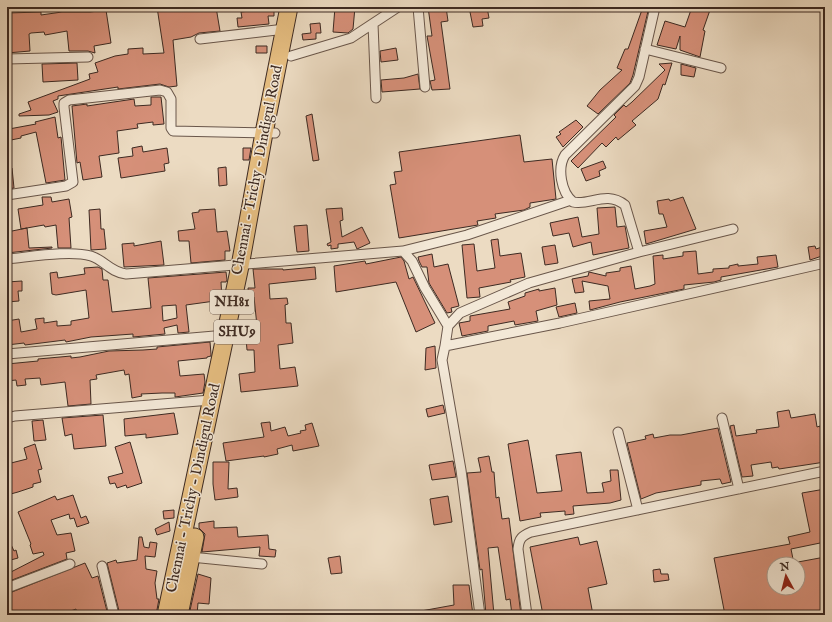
<svg xmlns="http://www.w3.org/2000/svg" width="832" height="622" font-family="'IM FELL English',serif">
<style>
.building{fill:#d69079;stroke:#3d2a22;fill-rule:evenodd}
.lines{fill:none;stroke-linecap:round;stroke-linejoin:round}
.street-casing{stroke:#69564a;stroke-width:11}
.highway-casing{stroke:#3d2a22;stroke-width:19}
.street{stroke:#f3e8d7;stroke-width:9}
.highway{stroke:#e6be81;stroke-width:17}
.labels{text-anchor:middle;dominant-baseline:central;stroke-width:3;stroke-linejoin:round;paint-order:stroke}
.shield{fill:#f3e8d7;stroke:#746358;stroke-width:1}
.shield-label{font-size:14px;font-weight:bold;fill:#3d2a22}
.street-label{font-size:15px;fill:#3d2a22;stroke:#f3e8d7}
</style>
<rect width="100%" height="100%" fill="#ecdbc2"/>
<filter id="stains"><feTurbulence type="fractalNoise" baseFrequency=".005" numOctaves="4"/><feColorMatrix values="0 0 0 0 .2 0 0 0 0 .09 0 0 0 0 .02 0 0 0 .5 -.17"/></filter>
<radialGradient id="worn" r=".72"><stop offset=".6" stop-color="#630" stop-opacity="0"/><stop offset="1" stop-color="#630" stop-opacity=".3"/></radialGradient>
<!-- building -->
<path class="building" d="M157,7H216L220,31L199,33L191,37L173,40L177,86L169,87L160,84L118,89V87L58,96V99L53,101L58,112L49,115L19,116V114L31,110L28,102L90,79L89,74L98,72L95,63L115,56L128,54V49L143,48V54L164,53Z
M248,7H274V16H268L269,24L238,27L237,18H242L241,12L249,11Z
M335,7H355L353,29L348,33L333,32Z
M428,7H446L448,21L441,22L450,89L432,90L430,81L435,80L427,36H432Z
M469,7H487L489,18L482,19L483,26L473,27Z
M643,7H649L633,75L630,83L598,114L587,106L600,90L622,70L617,68L625,49H628Z
M692,7L710,10L703,30L705,31L700,57L680,50V36L676,49L657,45L665,21L685,27Z
M106,10L111,43L94,46L95,53L88,51H69L67,31L45,35L44,32L31,33L29,34L30,51L7,53V36H9L7,13L41,12V15L62,12H90Z
M320,23L321,33H316V39L303,40L302,34L311,33L310,24Z
M256,46H267V53H256Z
M396,48L398,60L381,62L380,51Z
M77,63L78,80L43,82L42,64Z
M672,63L665,85L663,84L658,99L632,121L636,125L618,140L616,137L606,147L602,143L578,168L571,161L616,117L614,115L624,105L626,107L632,102L665,70L659,64Z
M681,64L696,68L694,77L681,75Z
M418,74L420,89L382,92L381,80L404,78Z
M151,97H161L164,124L153,125V122L137,124L138,128L117,131L119,153L99,156L102,177L83,180L80,162L77,163L72,106L87,104V106L134,99L135,106L151,105Z
M312,114L319,160L313,161L306,116Z
M55,117L58,138L61,137L65,180L46,183L36,132L21,136V138L11,140L9,129L36,124L35,122Z
M576,120L583,127L563,147L556,137L561,134L559,132Z
M520,135L524,162L552,159L556,199L530,203V207L524,210L495,214L496,218L477,221L478,225L399,238L390,185L396,184L394,172L402,171L399,152Z
M142,146L143,152L167,148L169,163L164,164L165,171L121,178L118,158L133,156L132,148Z
M243,148H251L249,160H243Z
M603,161L606,168L599,171L600,176L586,181L581,169Z
M226,167L227,185L219,186L218,168Z
M7,168H12L14,188L7,189Z
M42,197H51L52,202L69,199L72,217L69,218L71,248H58L56,225L45,227L44,225L21,229L18,209L43,205Z
M683,197L696,229L646,244L644,231L667,227L663,214H659L657,201L669,199L670,201Z
M615,207L617,227L625,226L629,248L593,255L591,242L573,247L569,233L553,236L550,223L578,217L582,237L599,234L597,208Z
M342,208L343,220L340,221L342,237L362,227L370,243L357,249L354,242L338,244V248L331,249V245L328,246L327,244L331,242L326,209Z
M100,209L101,229H104L106,249L91,250L89,210Z
M215,209L217,232L227,231L230,251H225V260L191,263L189,241H179L178,231L195,229L192,213L199,212V210Z
M307,225L309,251L297,252L294,226Z
M27,228L29,248L52,247V248L7,253V232Z
M498,239L500,256L521,253L525,277L510,280L511,282L479,288L480,297L467,298L462,245L474,244L477,271L495,268L491,240Z
M161,241L164,265L124,267L122,244L134,243V246Z
M555,245L558,263L545,265L542,247Z
M815,246L816,249L825,246V255L810,260L808,247Z
M696,251L698,274L713,272V269L729,268V266L738,264V266L758,264L757,257L776,255L778,267L721,277V280L714,282L684,285V289L620,302L590,310L589,301L610,299L608,286L582,281L584,292L575,293L572,279L588,276L589,272L606,276V273L620,271V268L631,266L635,289L650,286L655,284L653,256L663,255V259L683,256V252Z
M432,254L434,267L448,264L459,306L451,308L452,312L447,313L429,283L427,267H422L419,261L418,257Z
M401,257L404,261L409,279L413,277L435,323L416,332L396,282L336,292L334,266L365,261L366,264Z
M98,267L102,269L103,280H108L112,312L151,308L148,278L226,272L227,280L226,282H221L222,300L186,305L189,332L178,333L177,325L164,328L165,334L133,337V334L91,337L66,342L65,340L25,345L24,343L7,345V321L19,319L21,332L37,329L35,319L44,318V323L57,321V326L71,325V321L89,318L86,290L56,295L52,294L50,273L57,272L58,278L85,274L84,268ZM176,305L177,318L163,321L162,306Z
M315,267L316,279L269,284L270,299L287,298L288,304L285,305L286,323H291L293,343L278,345L280,369L295,367L298,386L241,392L239,374L255,372L254,350H247L245,327L257,326L254,297H249L248,288H255L253,269H283V270Z
M22,281V291H18L19,301L7,302V282Z
M555,288L557,305L536,311L538,321L515,325L514,321L488,326V331L462,336L459,323L470,321V316L510,309L508,302L525,296V293L539,289V291Z
M575,303L577,313L559,317L556,307Z
M210,342L211,354V356L207,357V358L178,361L180,376L204,374L205,382L203,393L175,397V393H162L141,394L142,396L132,398L129,374L125,375L124,370L96,375L97,379L90,380L91,404L68,406L65,382L41,385L40,378L25,379L26,385L17,386L16,380L7,381V364L38,361V359L71,356V358L80,357L109,351L143,350L157,349V347Z
M435,346L436,368L425,370L426,348Z
M443,405L445,413L428,417L426,409Z
M789,410L791,418L815,414L817,427L820,426L821,431L825,430V462L779,469L778,467L772,468L771,462L751,465L753,476L742,477L730,426L734,425L736,436L757,433L756,430L779,427L777,412Z
M174,413L178,434L146,438V434L125,436L124,419Z
M103,415L106,446L74,449L72,434L65,436L62,418Z
M43,420L46,440L34,441L32,421Z
M270,422L271,431L285,427L288,436L301,433L300,431L306,430L305,425L312,423L319,446L293,451L292,445L277,449L278,454L264,457V456L226,461L223,443L264,437L261,423Z
M718,428L731,482L722,484L720,479L701,481V485L656,493L641,499L627,443L646,439L645,436L653,434L654,438L670,435H681Z
M528,440L537,493L562,491L556,455L581,452L587,493L604,492L602,483L611,481L610,470H618L621,500L610,503L573,506L574,514L565,515V511L540,513L541,517L520,521L508,444Z
M130,442L142,483L127,488L126,485L117,488L115,483L110,484L108,477L123,473L115,447Z
M35,444L42,469L38,470L41,482L33,484V487L18,492L7,495V464L27,459L24,448Z
M489,456L492,472H494L496,498L499,497L502,519L509,518L521,615H512L510,599L506,600L498,547L488,548L494,615H486L482,569L480,570L467,473L481,472L478,458Z
M453,461L456,477L432,480L429,465Z
M213,462H229L228,489L237,488L238,497L215,500L213,484Z
M825,489V542L791,549L794,564H774V588H798V562L825,557V615H725L714,558L790,544L788,537L810,532L802,493Z
M73,495L81,518L86,516L89,523L77,527L74,518L70,519L69,514L51,520L57,535L71,533L75,551L66,553L67,559L12,580L9,573L44,555L43,552L33,554L30,545L31,544L18,512L55,496L57,500Z
M448,496L452,522L434,525L430,499Z
M174,510V518L164,519L163,511Z
M214,521V528L237,527L238,537L268,535L269,549L276,550L275,557L259,556L260,547L202,552L205,534L199,528V523Z
M169,522L170,531L157,535L155,529Z
M7,536L14,551L16,550L18,558L7,561Z
M139,537H142L144,547L149,548L150,542L157,543L155,557L145,556L146,569L157,571L155,583L157,599H159L156,615H120L107,563L116,560L117,563L137,560Z
M578,537L580,545L597,541L607,584L588,588L593,615H543L530,547Z
M340,556L342,573L331,574L328,558Z
M85,563L92,578L98,576L108,615H77L76,609L60,615H10L7,608V594Z
M660,569L661,574H668L669,580L654,582L653,570Z
M198,574L211,578L209,604L198,603L197,615H189Z
M453,585H469L473,615H421V611L454,605Z"/>
<g class="lines">
<defs>
<path id="street" d="M418,7L425,87
M373,24L376,98
M200,39L285,29
M645,49L721,68
M291,56L351,38L398,7
M7,59L88,57
M7,195L66,186L73,182L64,107V103L69,100L160,90L167,92L171,99V128L173,131L275,133
M403,251L467,235L571,200
M639,252L625,205C606,190 590,206 573,202C561,192 557,168 565,155L635,86L639,77L655,7
M7,259C30,257 70,250 91,256C104,260 110,272 126,274L403,251L412,261L425,288L448,326
M445,346L448,326L460,313L529,283L639,252L733,229
M7,354L226,335
M7,418L15,416L211,400
M722,418L739,489
M618,432L638,510
M191,557L262,564
M102,566L114,615
M7,588L70,564
M480,615L461,470L442,360L445,346L560,323L825,263
M527,615L518,549C519,538 522,536 531,532L825,471"/>
<path id="highway" d="M166,615L240,266L264,133L289,7
M179,615L195,537"/>
</defs>
<!-- street casing -->
<use href="#street" class="street-casing"/>
<!-- highway casing -->
<use href="#highway" class="highway-casing"/>
<!-- street -->
<use href="#street" class="street"/>
<!-- highway -->
<use href="#highway" class="highway"/>
</g>
<g class="labels">
<!-- shield labels -->
<g class="shield">
<rect x="210" y="290" width="44" height="24" rx="3"/>
<rect x="214" y="320" width="46" height="24" rx="3"/>
</g>
<g class="shield-label">
<text x="232" y="302">NH81</text>
<text x="237" y="332">SHU9</text>
</g>
<!-- street labels -->
<g class="street-label">
<text transform="translate(257 170) rotate(-79)">Chennai - Trichy - Dindigul Road</text>
<text transform="translate(193 488) rotate(-78)">Chennai - Trichy - Dindigul Road</text>
</g>
</g>
<!-- margin -->
<rect width="832" height="622" fill="none" stroke="#ecdbc2" stroke-width="24"/>
<rect x="8" y="8" width="816" height="606" fill="none" stroke="#3d2a22" stroke-width="2"/>
<rect x="12" y="12" width="808" height="598" fill="none" stroke="#3d2a22"/>
<!-- north arrow -->
<g transform="translate(786 576) rotate(353)"><circle r="19" fill="#f3e8d7" stroke="#aa9c8f"/>
<path d="M0-3L7 15L0 10L-7 15Z" fill="#8f2418"/>
<text y="-6" font-size="11" font-weight="bold" text-anchor="middle" fill="#3d2a22">N</text>
</g>
<rect width="100%" height="100%" filter="url(#stains)"/>
<rect width="100%" height="100%" fill="url(#worn)"/>
</svg>
